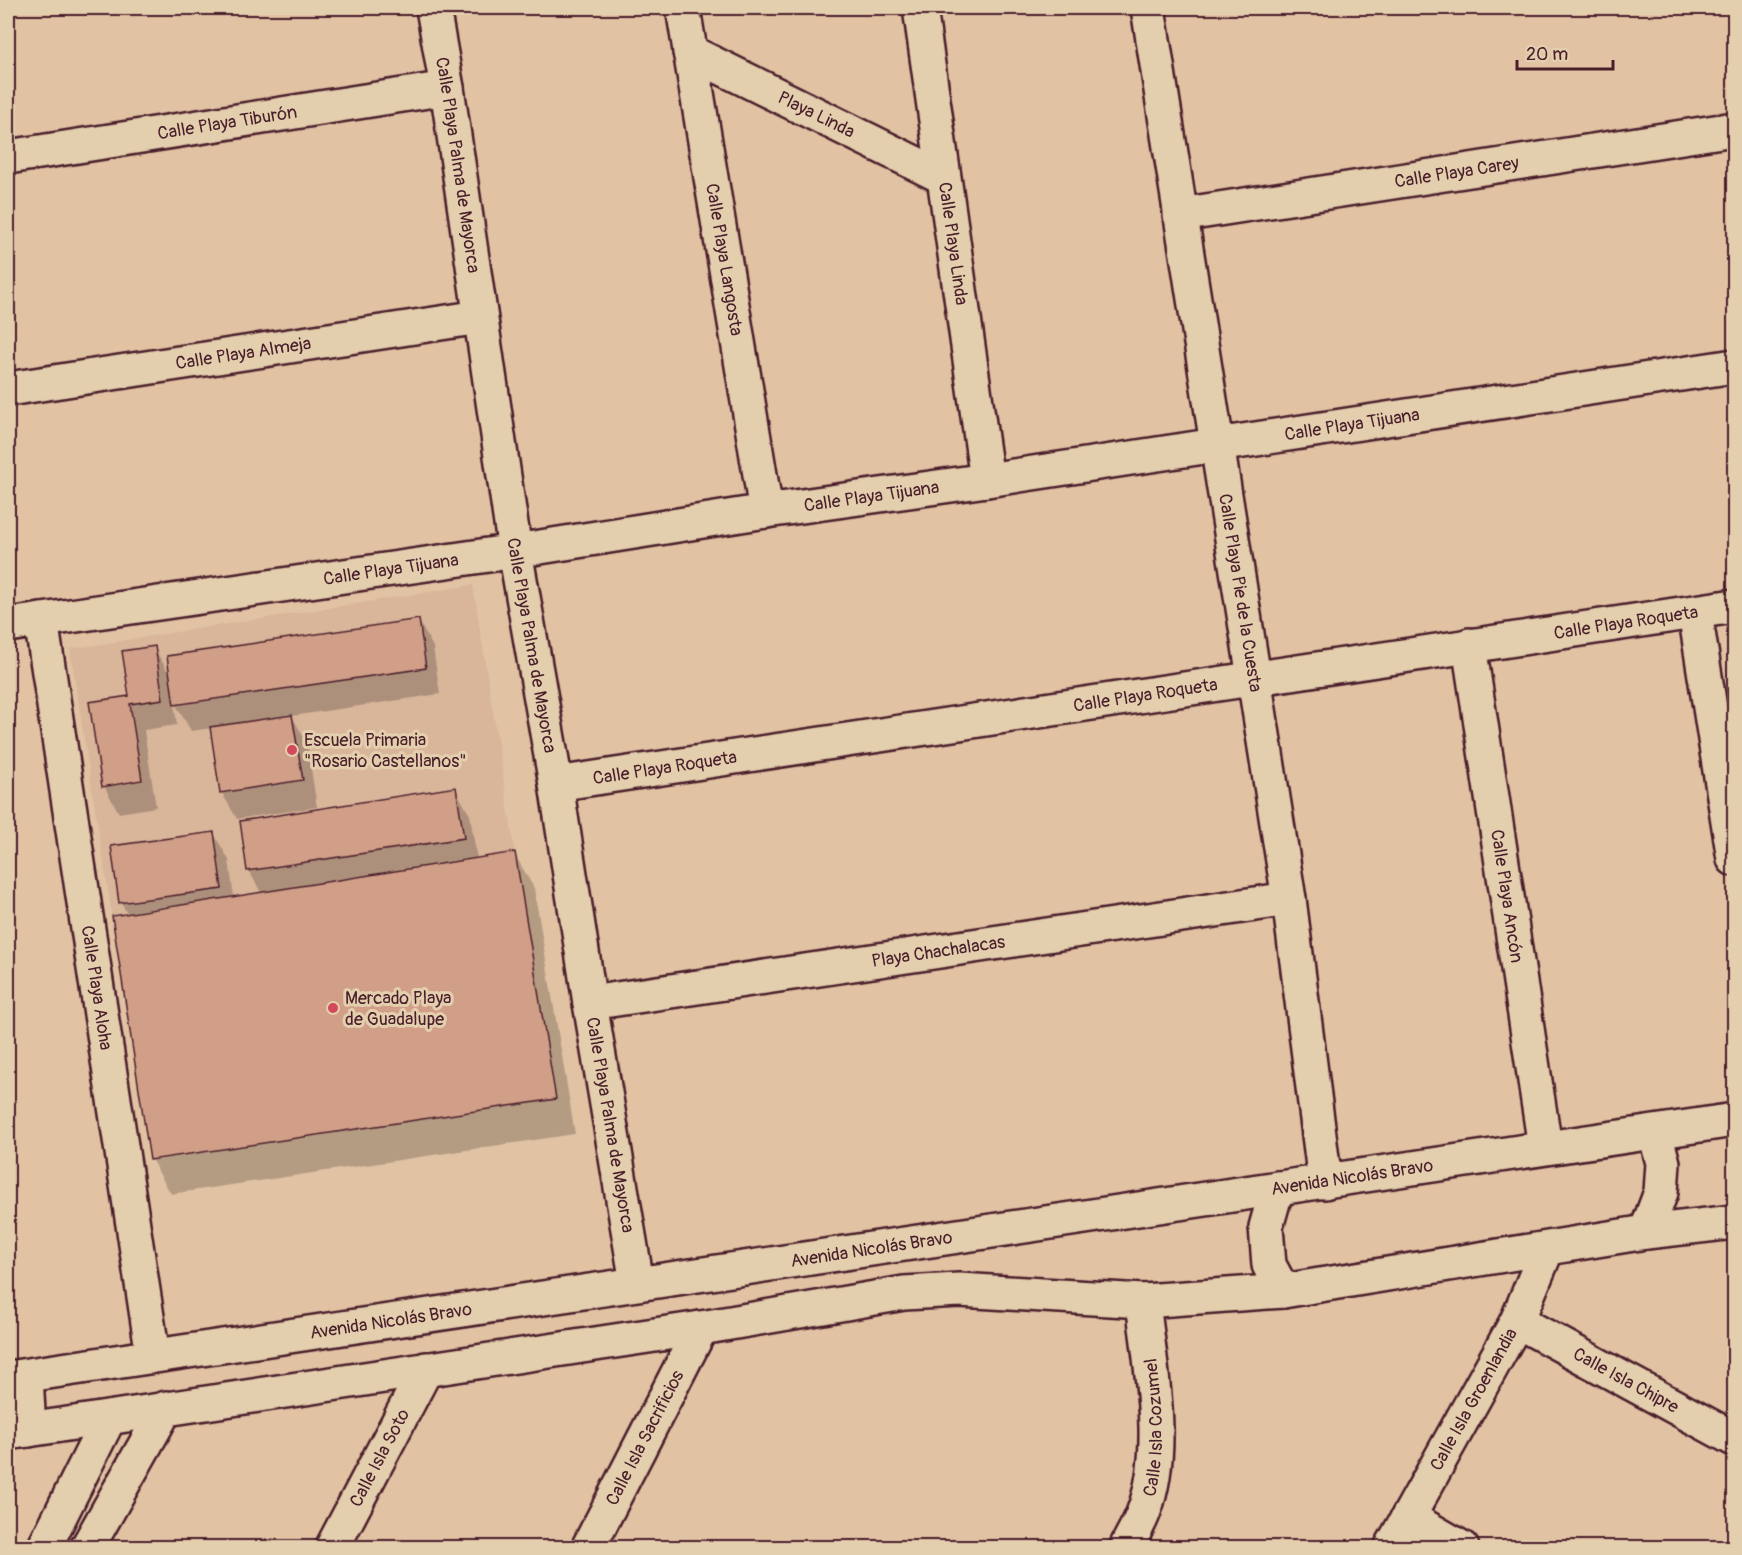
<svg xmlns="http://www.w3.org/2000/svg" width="1742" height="1555" font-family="Pangolin,sans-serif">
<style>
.built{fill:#d9b59a}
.shadow{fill:#0003}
.building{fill:#d19f88;stroke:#4a1f2b;stroke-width:1.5}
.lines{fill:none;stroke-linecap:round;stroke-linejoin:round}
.minor-casing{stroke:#4a1f2b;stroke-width:38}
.minor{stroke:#e3cead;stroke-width:33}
.poi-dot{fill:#d1495b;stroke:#e3cead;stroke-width:2}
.labels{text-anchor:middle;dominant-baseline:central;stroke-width:6;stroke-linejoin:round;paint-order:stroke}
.street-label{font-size:18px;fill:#4a1f2b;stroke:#e3cead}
.poi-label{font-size:18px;fill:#4a1f2b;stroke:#e3cead;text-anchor:start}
</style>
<rect width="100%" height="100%" fill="#e1c3a4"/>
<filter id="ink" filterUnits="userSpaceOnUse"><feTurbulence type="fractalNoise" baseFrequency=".0167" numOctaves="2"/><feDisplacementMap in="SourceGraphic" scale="12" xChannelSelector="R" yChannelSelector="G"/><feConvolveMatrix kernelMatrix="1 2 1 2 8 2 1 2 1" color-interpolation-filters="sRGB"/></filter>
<g filter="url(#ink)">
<!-- built -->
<path class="built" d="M473,585L515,852L112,916L70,649Z"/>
<!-- shadow -->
<path class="shadow" d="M418,620L433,647L440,694L292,716L307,743L317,807L237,819L222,793L212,728L191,731L174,702L177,725L144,730L156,807L119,813L104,786L130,697L154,648L172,678Z
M455,789L470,815L477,859L514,853L534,888L575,1134L171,1194L151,1159L128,915L121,902L214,834L229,860L234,898L262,894L249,871L241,822Z"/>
<!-- building -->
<path class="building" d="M419,619L426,668L174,705L167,656Z
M155,646L163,699L130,704L142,780L102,787L89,702L129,696L122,651Z
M292,715L303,780L220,793L210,727Z
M456,787L464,838L247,871L240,821Z
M214,832L222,889L119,903L111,846Z
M515,852L556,1099L150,1160L112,916Z"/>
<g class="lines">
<defs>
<g id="minor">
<path id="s1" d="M433,8L447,88L515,551L556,784L590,1003L637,1283"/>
<path id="s2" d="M683,8L766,511"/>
<path id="s3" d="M920,8L987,480"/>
<path id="s4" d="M1148,8L1289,899L1325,1182"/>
<path id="s5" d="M690,52L943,177"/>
<path id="s6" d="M8,157L447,88"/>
<path id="s7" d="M1180,215L1734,129"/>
<path id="s8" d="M8,389L480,317"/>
<path d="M1695,613L1734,859"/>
<path id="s9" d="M41,620L153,1356"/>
<path id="s10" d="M8,625L515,551L766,511L987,480L1734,366"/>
<path id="s11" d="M1469,645L1545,1147"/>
<path id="s12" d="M556,784L1734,606"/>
<path id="s13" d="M590,1003L1289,899"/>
<path d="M1277,1188L1266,1227L1269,1265L1283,1291"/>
<path d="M1646,1232L1661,1192L1663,1163L1655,1133"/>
<path id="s14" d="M1517,1321L1734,1439"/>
<path d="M26,1376L29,1430"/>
<path id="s15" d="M8,1378L1734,1120"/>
<path d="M8,1433L701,1328L904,1293L959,1290L1143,1301L1283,1291L1646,1232L1734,1222"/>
<path d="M1408,1517L1462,1548"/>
<path d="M44,1548L109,1418"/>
<path d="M87,1548L166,1408"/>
<path id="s16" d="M332,1548L426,1369"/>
<path id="s17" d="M588,1548L701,1328"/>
<path id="s18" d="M1126,1548C1132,1535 1140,1523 1144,1511C1168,1447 1150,1368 1143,1301"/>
<path id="s19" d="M1391,1548L1517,1321L1547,1249"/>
</g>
</defs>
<!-- minor casing -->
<use href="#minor" class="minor-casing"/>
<!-- minor -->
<use href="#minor" class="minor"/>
</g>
</g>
<!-- markers -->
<g class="poi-dot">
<circle cx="292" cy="750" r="6"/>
<circle cx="333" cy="1008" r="6"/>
</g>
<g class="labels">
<!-- street labels -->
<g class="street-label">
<text stroke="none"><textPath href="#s5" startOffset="141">Playa Linda</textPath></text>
<text stroke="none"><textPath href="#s6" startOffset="222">Calle Playa Tiburón</textPath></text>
<text stroke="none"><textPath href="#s1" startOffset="159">Calle Playa Palma de Mayorca</textPath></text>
<text stroke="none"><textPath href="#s7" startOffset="280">Calle Playa Carey</textPath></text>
<text stroke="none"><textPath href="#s3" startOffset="238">Calle Playa Linda</textPath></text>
<text stroke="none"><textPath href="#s2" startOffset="255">Calle Playa Langosta</textPath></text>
<text stroke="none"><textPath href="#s8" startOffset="238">Calle Playa Almeja</textPath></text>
<text stroke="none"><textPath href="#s10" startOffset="1359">Calle Playa Tijuana</textPath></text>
<text stroke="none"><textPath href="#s10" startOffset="873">Calle Playa Tijuana</textPath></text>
<text stroke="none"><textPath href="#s10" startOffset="387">Calle Playa Tijuana</textPath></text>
<text stroke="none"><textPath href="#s4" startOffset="592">Calle Playa Pie de la Cuesta</textPath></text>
<text stroke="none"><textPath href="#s12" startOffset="1082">Calle Playa Roqueta</textPath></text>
<text stroke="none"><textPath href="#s1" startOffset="645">Calle Playa Palma de Mayorca</textPath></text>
<text stroke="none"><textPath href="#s12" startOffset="596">Calle Playa Roqueta</textPath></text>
<text stroke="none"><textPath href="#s12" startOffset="110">Calle Playa Roqueta</textPath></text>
<text stroke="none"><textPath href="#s11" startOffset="254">Calle Playa Ancón</textPath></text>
<text stroke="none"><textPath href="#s13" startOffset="352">Playa Chachalacas</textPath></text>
<text stroke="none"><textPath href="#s9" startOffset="372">Calle Playa Aloha</textPath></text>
<text stroke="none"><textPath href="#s1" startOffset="1131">Calle Playa Palma de Mayorca</textPath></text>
<text stroke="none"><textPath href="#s15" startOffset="1359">Avenida Nicolás Bravo</textPath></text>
<text stroke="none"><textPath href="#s15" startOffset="873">Avenida Nicolás Bravo</textPath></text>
<text stroke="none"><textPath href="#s15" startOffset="387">Avenida Nicolás Bravo</textPath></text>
<text stroke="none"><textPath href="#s14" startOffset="124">Calle Isla Chipre</textPath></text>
<text stroke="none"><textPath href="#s19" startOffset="170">Calle Isla Groenlandia</textPath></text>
<text stroke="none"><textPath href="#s18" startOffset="126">Calle Isla Cozumel</textPath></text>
<text stroke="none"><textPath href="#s17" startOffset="124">Calle Isla Sacrificios</textPath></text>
<text stroke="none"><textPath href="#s16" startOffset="102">Calle Isla Soto</textPath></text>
</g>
<!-- poi labels -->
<g class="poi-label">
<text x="304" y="740">Escuela Primaria<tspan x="304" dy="21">"Rosario Castellanos"</tspan></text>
<text x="345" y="998">Mercado Playa<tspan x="345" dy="21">de Guadalupe</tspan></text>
</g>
</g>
<!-- margin -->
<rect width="1742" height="1555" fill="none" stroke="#e3cead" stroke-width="30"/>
<rect x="15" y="15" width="1712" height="1525" fill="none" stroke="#4a1f2b" stroke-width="2" filter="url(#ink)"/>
<!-- scale -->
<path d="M1517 60v9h96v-9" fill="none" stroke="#4a1f2b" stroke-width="3"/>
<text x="1526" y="60" font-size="18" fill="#4a1f2b" stroke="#e3cead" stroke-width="4.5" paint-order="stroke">20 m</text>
</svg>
